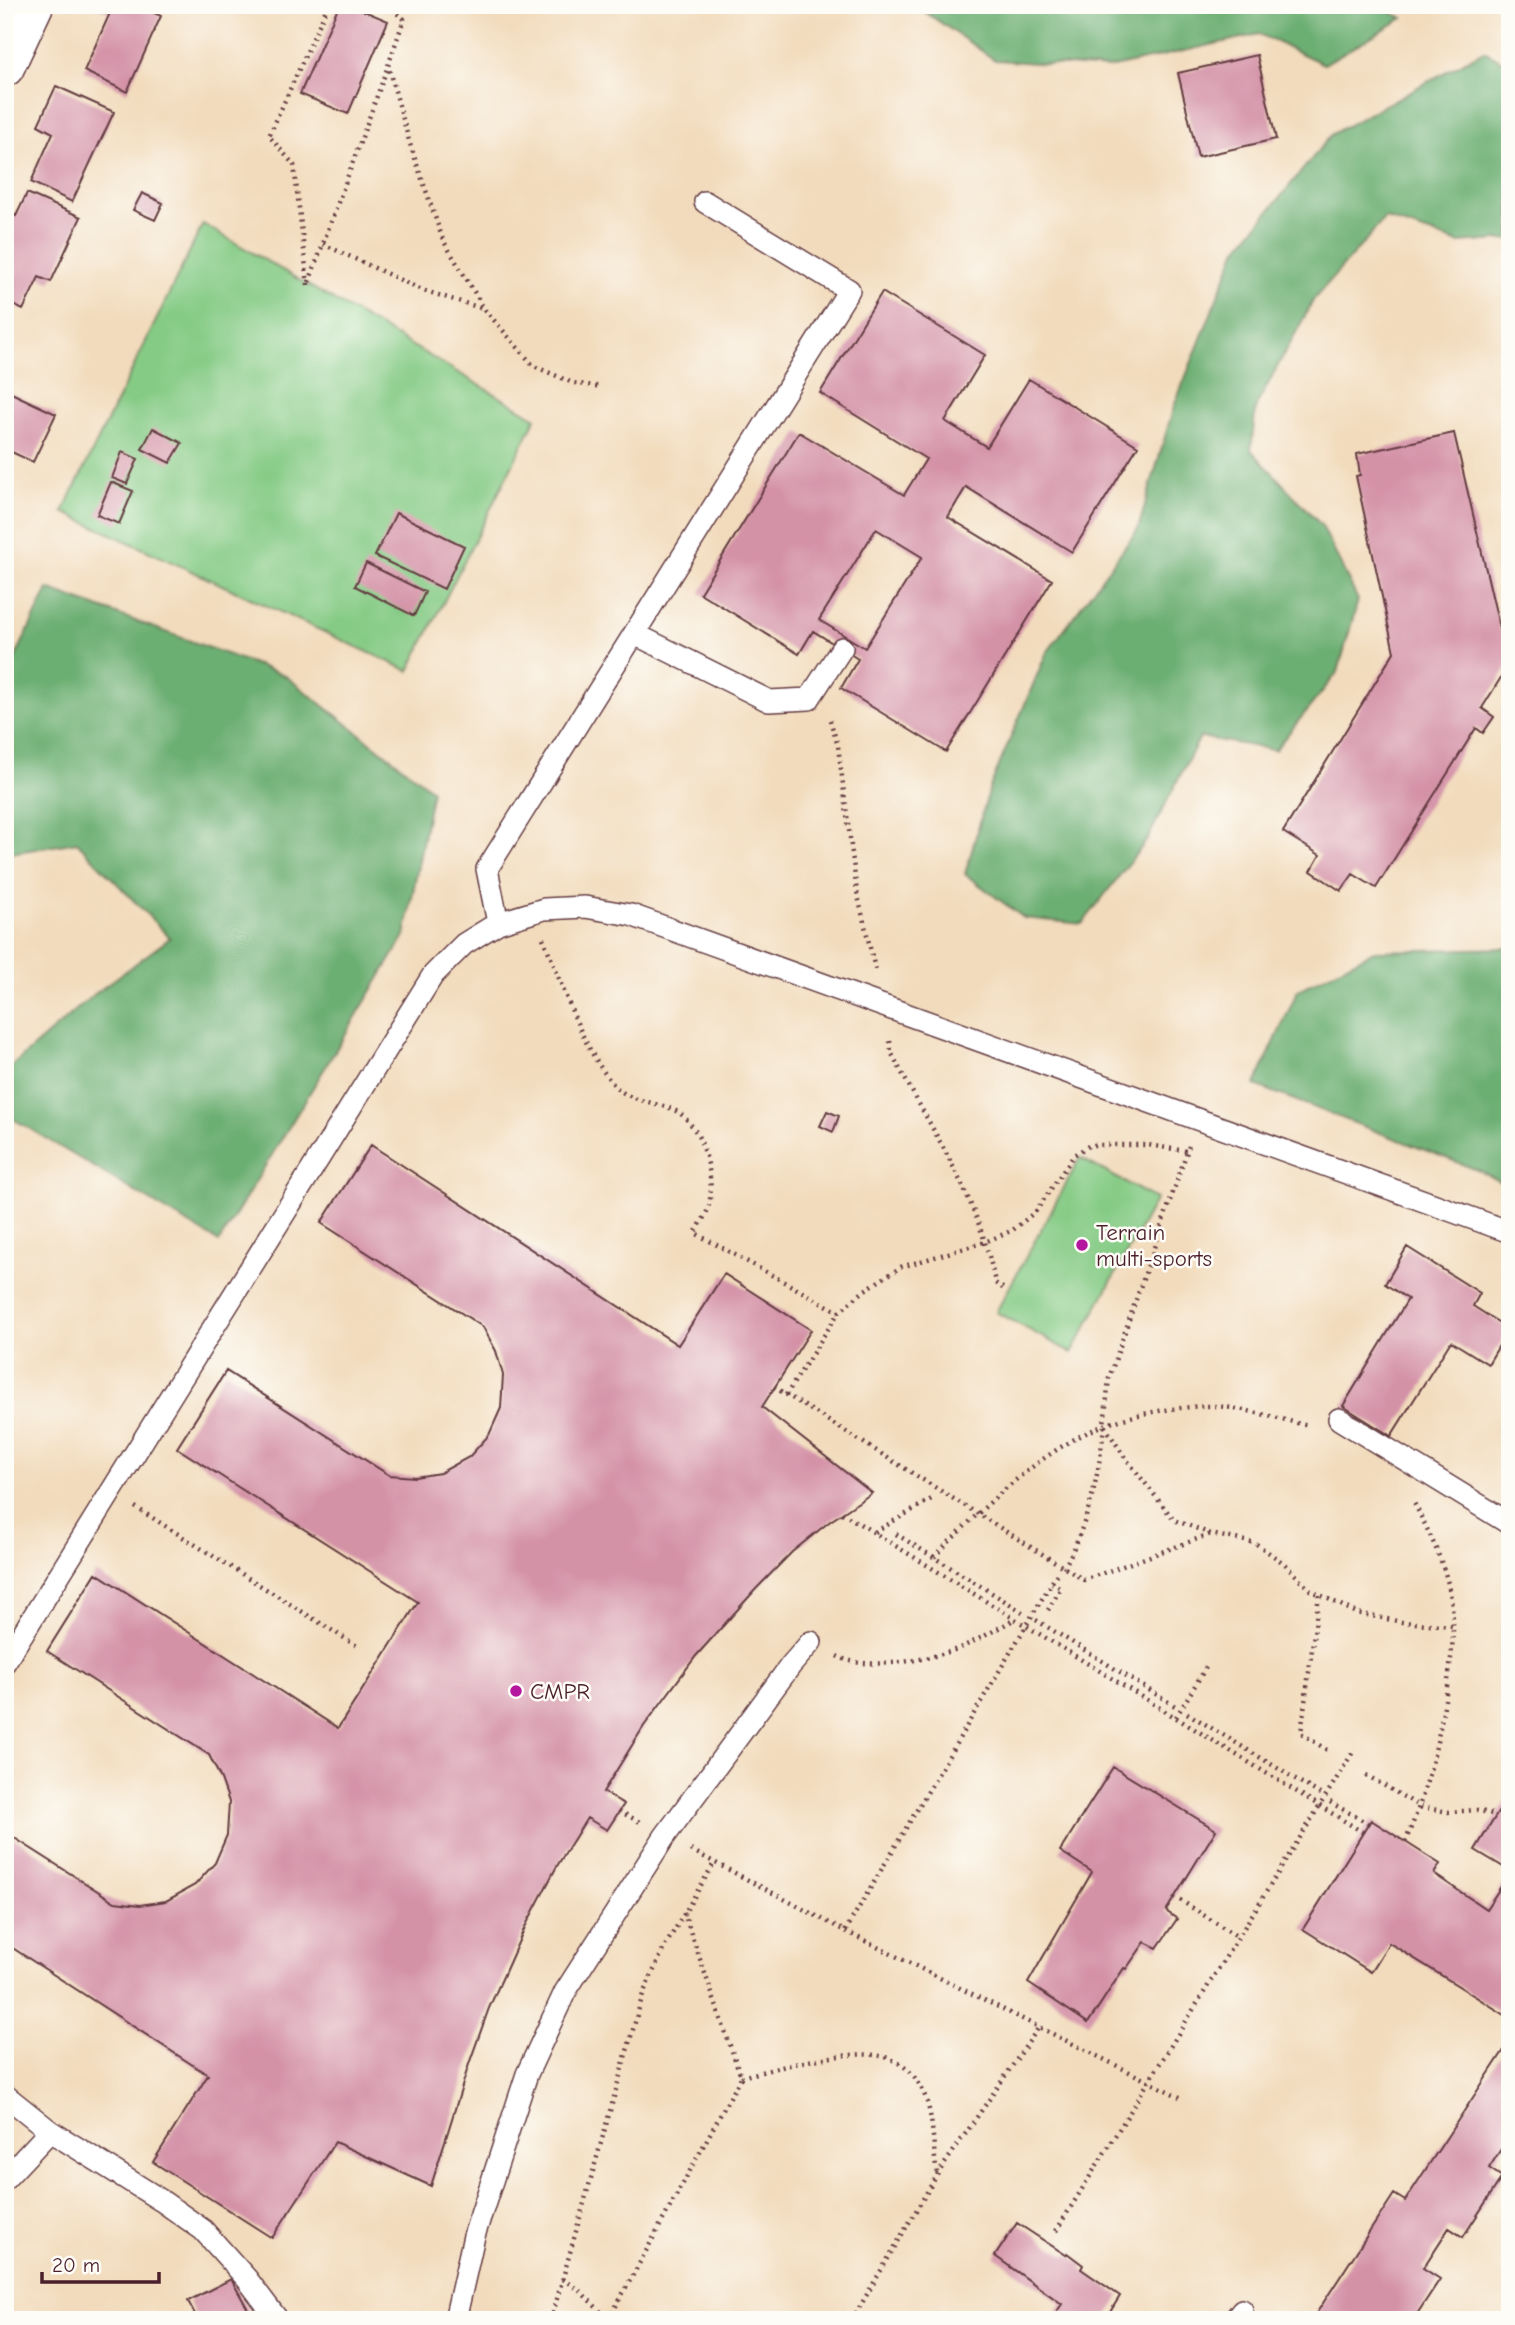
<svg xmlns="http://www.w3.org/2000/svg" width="1515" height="2325" font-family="'Comic Neue',sans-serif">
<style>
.green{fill:#85cb85;stroke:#687558;stroke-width:2}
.forest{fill:#6caf72;stroke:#5b674e;stroke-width:2}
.building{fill:#d492a7;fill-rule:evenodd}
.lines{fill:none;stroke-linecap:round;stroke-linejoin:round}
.service-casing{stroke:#633b41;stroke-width:24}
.minor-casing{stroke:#633b41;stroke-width:41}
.path{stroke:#633b41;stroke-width:4.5;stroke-dasharray:2 5;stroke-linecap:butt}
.service{stroke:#fff;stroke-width:21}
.minor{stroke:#fff;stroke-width:38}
.poi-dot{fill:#b5179e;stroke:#fdfcf7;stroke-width:2.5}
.labels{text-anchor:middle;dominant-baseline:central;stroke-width:5;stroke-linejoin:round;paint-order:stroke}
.poi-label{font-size:23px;fill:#4a1f2b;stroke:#fdfcf7;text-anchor:start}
</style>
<rect width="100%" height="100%" fill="#fdfcf7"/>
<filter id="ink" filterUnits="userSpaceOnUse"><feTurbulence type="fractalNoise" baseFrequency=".0143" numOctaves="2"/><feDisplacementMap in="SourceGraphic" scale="14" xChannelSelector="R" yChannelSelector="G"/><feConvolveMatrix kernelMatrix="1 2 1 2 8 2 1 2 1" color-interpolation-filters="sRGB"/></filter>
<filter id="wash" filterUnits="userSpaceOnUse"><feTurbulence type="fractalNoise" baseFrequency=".00686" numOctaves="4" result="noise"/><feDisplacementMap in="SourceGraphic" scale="28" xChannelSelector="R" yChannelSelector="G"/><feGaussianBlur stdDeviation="1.57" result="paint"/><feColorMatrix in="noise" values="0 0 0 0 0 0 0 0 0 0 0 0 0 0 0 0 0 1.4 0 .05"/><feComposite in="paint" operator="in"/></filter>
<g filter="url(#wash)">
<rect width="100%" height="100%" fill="#f2dbbc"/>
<!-- green -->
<path class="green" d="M203,224L536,418L409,671L63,512Z
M1080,1158L1156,1199L1072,1353L996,1312Z"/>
<!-- forest -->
<path class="forest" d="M915,5H1376L1403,18L1324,64L1259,34L1109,68L995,60Z
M1484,51L1510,65V239L1459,243L1385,218L1314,299L1256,406L1251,450L1322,526L1358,600L1338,672L1275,750L1200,737L1147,840L1082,924L1024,918L965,874L990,787L1046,654L1138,529L1174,406L1236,251L1332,134Z
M48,589L284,675L432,790L405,936L219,1242L5,1114V1072L92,996L170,938L77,842L5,854V679Z
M1510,948V1187L1480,1171L1255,1085L1298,990L1374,951Z"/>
<g id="blocks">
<!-- building -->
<path class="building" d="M94,5H136L161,16L127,92L84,71L110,13Z
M339,5H350L388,21L348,114L300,94Z
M1257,55L1276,139L1198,157L1178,73Z
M56,86L114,112L72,202L31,182L53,133L38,125Z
M27,193L81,217L51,282L39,277L23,310L5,301V223L10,212L16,216Z
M142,193L163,203L155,220L133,210Z
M882,292L985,355L945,421L987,447L1029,379L1138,446L1072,552L966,487L948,517L1052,580L946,752L841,688L858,659L813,631L799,654L700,593L799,432L904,495L926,459L820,393ZM876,529L922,557L865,648L819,620Z
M5,390L56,414L33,462L5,449Z
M153,428L182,443L170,463L142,449Z
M1454,433L1500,630L1510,636V663L1482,708L1494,717L1483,733L1476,728L1376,888L1353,874L1341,891L1311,871L1320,855L1283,832L1394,652L1356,476L1360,475L1357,454Z
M122,452L138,459L127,484L112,478Z
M111,482L133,491L119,524L97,515Z
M396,513L464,546L444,589L375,556Z
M366,563L425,592L414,616L355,586Z
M827,1111L839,1116L833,1132L820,1126Z
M371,1145L678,1345L724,1274L811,1330L762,1407L872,1493L829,1522L792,1552L756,1589L696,1656L644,1726L603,1792L624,1804L607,1830L587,1818L557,1866L525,1927L489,2008L469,2064L431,2186L335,2142L272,2238L153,2162L208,2075L5,1943V1832L115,1902L140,1905L166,1901L195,1885L215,1863L227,1835L229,1802L221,1779L209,1755L47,1651L96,1573L338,1728L418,1602L177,1448L226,1371L389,1475L415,1477L440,1473L469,1457L489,1435L501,1408L503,1375L496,1351L483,1327L321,1223Z
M1407,1247L1480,1293L1473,1306L1509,1329L1488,1364L1451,1341L1391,1436L1343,1406L1408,1299L1385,1284Z
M1113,1767L1216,1830L1166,1911L1177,1919L1157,1948L1145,1942L1126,1969L1124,1968L1088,2023L1028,1983L1092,1872L1060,1851Z
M1510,1793V1871L1475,1850Z
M1371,1820L1440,1864L1434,1874L1486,1909L1510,1873V2018L1389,1943L1371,1972L1303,1929Z
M1510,2041V2135L1489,2168L1502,2177L1463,2237L1449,2228L1423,2268L1440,2279L1413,2320H1312L1394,2194L1405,2201Z
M1017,2223L1066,2255L1067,2253L1083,2265L1081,2269L1120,2296L1105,2320H1051L1062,2304L995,2256Z
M231,2279L254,2320H198L188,2301Z"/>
</g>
</g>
<g filter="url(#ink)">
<use href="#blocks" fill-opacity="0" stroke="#633b41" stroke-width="2"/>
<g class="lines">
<defs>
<path id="service" d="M635,634L769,701L809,699L842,648
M498,923L487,869L849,290L705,202
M1339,1419L1510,1524
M5,1662L433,975L464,944L498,923L544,909L585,907L631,915L1510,1232
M5,2095L50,2131L162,2201L203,2230L247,2279L278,2320
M5,2179L50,2131
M455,2320L474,2236L527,2074L565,1992L665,1836L791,1665L811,1642
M1234,2320L1242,2310"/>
<path id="minor" d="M5,67L34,5"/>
</defs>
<!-- service casing -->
<use href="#service" class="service-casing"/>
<!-- minor casing -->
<use href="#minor" class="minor-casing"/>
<!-- path -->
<path class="path" d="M386,5L404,19L388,66L410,144L443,240L485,310L534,366L573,383L602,387
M323,244L422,290L484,309
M309,282L388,66
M308,285L294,165L269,136L328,5
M830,720L838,746L857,892L876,973
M543,938C562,983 583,1053 617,1088C631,1101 655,1102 672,1109C703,1122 717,1180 708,1209C705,1217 699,1226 695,1233L839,1312
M890,1041L891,1052C929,1127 980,1198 995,1283L1007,1291
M1189,1146L1109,1378L1104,1425L1124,1456L1174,1520L1211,1534L1255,1543L1285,1564L1310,1590L1357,1613L1402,1622L1453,1626
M774,1387L1084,1580L1211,1534
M786,1395L839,1312L865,1290L901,1267L985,1242L1013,1230L1036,1211L1074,1155L1090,1145H1148L1186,1151
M135,1507L357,1646
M842,1513L1364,1833
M875,1532L935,1497
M896,1534L1026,1614
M934,1557C979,1512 1028,1462 1086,1433C1121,1416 1166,1408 1205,1406C1236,1405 1279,1419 1309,1426
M1064,1568C1088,1523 1099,1477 1104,1426
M1319,1595L1301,1733L1327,1750
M1048,1610L1061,1588L1052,1583
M1036,1620L1175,1706
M837,1656C863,1670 916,1662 945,1653C967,1647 989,1633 1010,1622L1014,1617
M1187,1713L1320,1794
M1176,1717L1208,1664
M1366,1775L1421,1807L1448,1812L1477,1810L1496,1815
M1330,1802L1369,1824
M619,1811L640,1822
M1405,1842C1427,1792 1439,1741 1447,1687C1451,1661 1455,1633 1452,1606C1448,1569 1430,1534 1413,1501
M691,1850L845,1931L1184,2099
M1180,1900L1238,1937
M845,1931L1058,1572
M741,2077C779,2068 843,2049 881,2056C896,2059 912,2070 919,2084C935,2110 932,2145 937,2174
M1056,2231L1353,1752
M562,2279L579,2290L608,2319
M609,2319L741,2077L684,1913
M551,2320L643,1994L664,1948L714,1863
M852,2320L937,2175L1039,2027"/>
<!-- service -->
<use href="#service" class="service"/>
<!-- minor -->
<use href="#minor" class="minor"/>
</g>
</g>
<!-- markers -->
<g class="poi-dot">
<circle cx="1082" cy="1245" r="7"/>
<circle cx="516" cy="1691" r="7"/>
</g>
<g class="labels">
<!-- poi labels -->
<g class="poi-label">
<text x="1096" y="1232">Terrain<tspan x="1096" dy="26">multi-sports</tspan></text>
<text x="530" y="1691">CMPR</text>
</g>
</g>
<!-- margin -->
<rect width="1515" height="2325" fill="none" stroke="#fdfcf7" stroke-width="28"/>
<!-- scale -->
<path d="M42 2272v10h117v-10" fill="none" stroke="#4a1f2b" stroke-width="3.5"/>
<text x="52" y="2272" font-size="21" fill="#4a1f2b" stroke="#fdfcf7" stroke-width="5" paint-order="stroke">20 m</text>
</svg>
